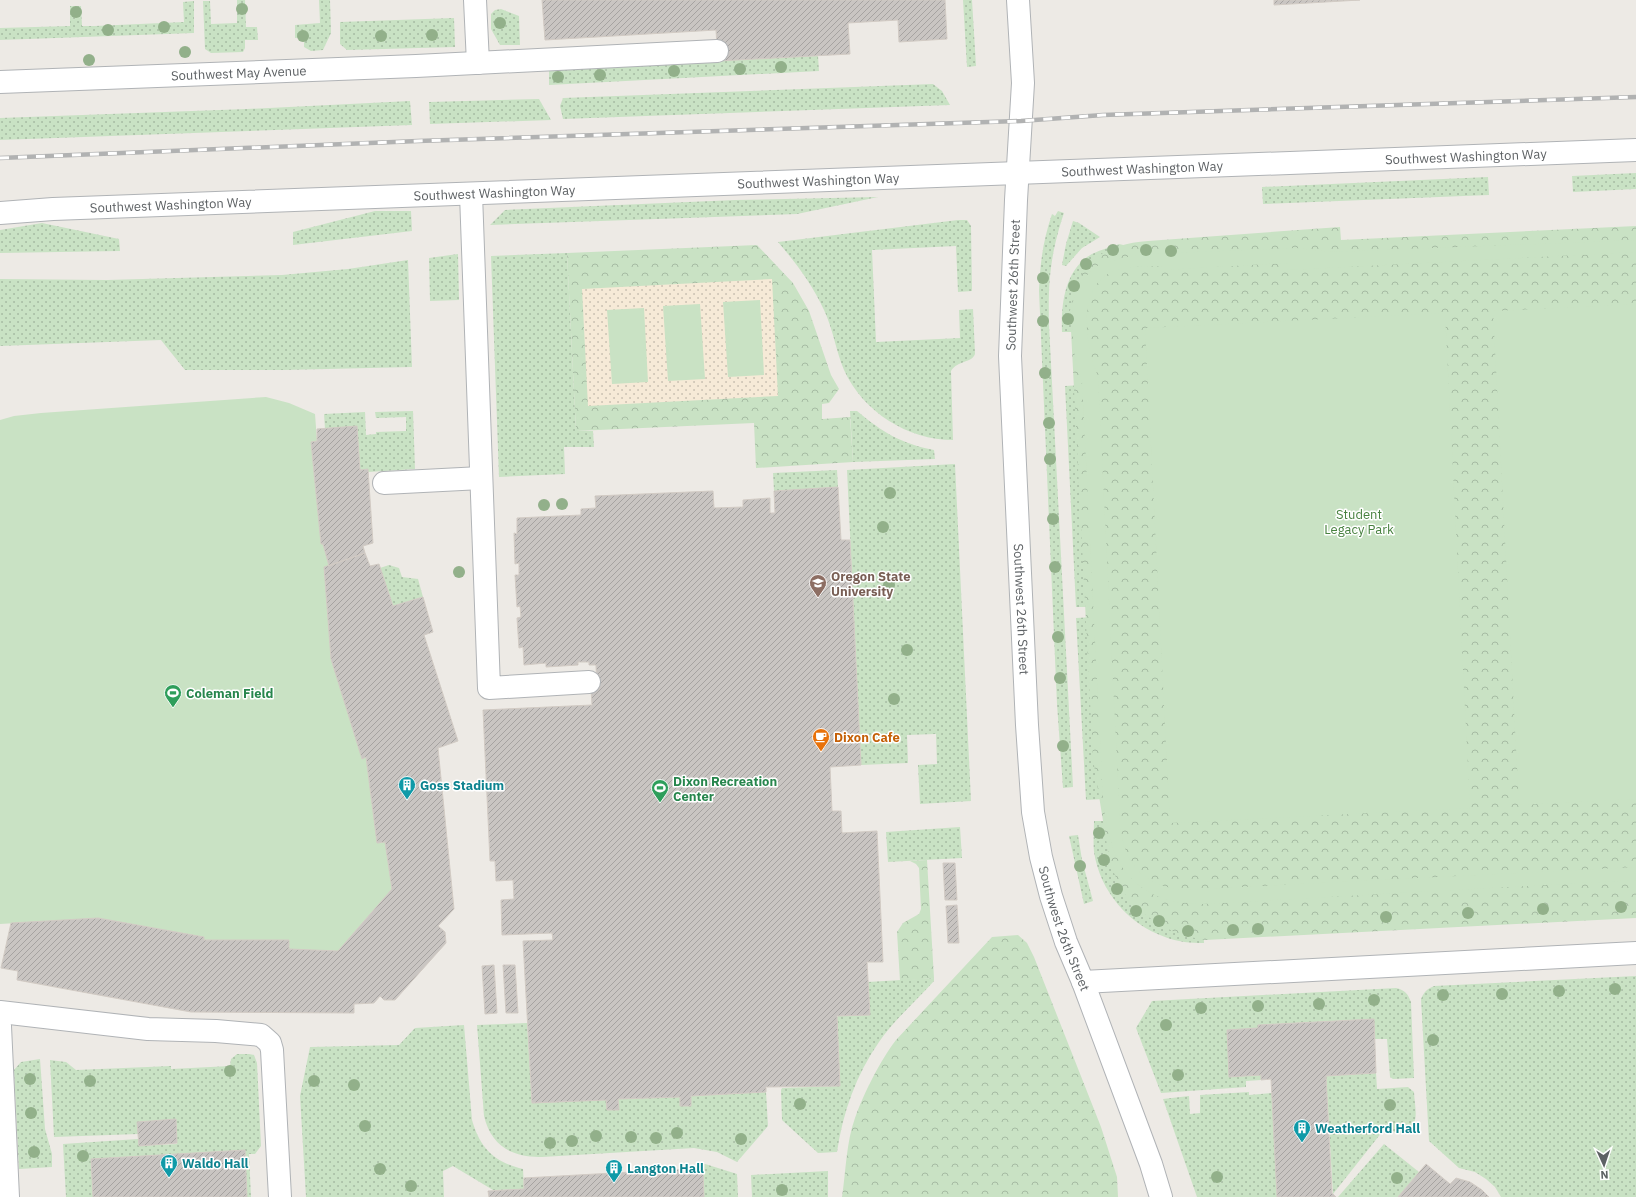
<svg xmlns="http://www.w3.org/2000/svg" width="1636" height="1197" font-family="'IBM Plex Sans',sans-serif">
<style>
.grass{fill:url(#grass-dots)}
.forest{fill:url(#forest-crowns)}
.sand{fill:url(#sand-dots)}
.garden{fill:#c9e2c4}
.building{fill:url(#building-hatch);stroke:#d2cbc4}
.lines{fill:none;stroke-linecap:round;stroke-linejoin:round}
.minor-casing{stroke:#b0b3b6;stroke-width:24}
.minor{stroke:#fff;stroke-width:22}
.rail-casing{stroke:#b1b2b2;stroke-width:4.5}
.rail{stroke:#fff;stroke-width:3;stroke-dasharray:9;stroke-linecap:butt}
.tree{fill:#92b08a}
.labels{text-anchor:middle;dominant-baseline:central;stroke-width:3;stroke-linejoin:round;paint-order:stroke}
.street-label{font-size:13px;fill:#5d6164;stroke:#fff}
.park-label{font-size:13px;fill:#47813f;stroke:#fff}
.education-label{font-size:13px;font-weight:bold;fill:#785e54;stroke:#fff;text-anchor:start}
.leisure-label{font-size:13px;font-weight:bold;fill:#27864d;stroke:#fff;text-anchor:start}
.food-label{font-size:13px;font-weight:bold;fill:#c56008;stroke:#fff;text-anchor:start}
.culture-label{font-size:13px;font-weight:bold;fill:#0d838f;stroke:#fff;text-anchor:start}
</style>
<defs>
<pattern id="grass-dots" width="8" height="8" patternUnits="userSpaceOnUse"><rect width="8" height="8" fill="#c9e2c4"/><path d="M2 2h.1M6 6h.1" fill="none" stroke="#a6bba3" stroke-width="1.8" stroke-linecap="round"/></pattern>
<pattern id="forest-crowns" width="20" height="18" patternUnits="userSpaceOnUse"><rect width="20" height="18" fill="#c9e2c4"/><path d="M2 6a3 3 0 1 1 6 0M12 15a3 3 0 1 1 6 0" fill="none" stroke="#a6bba3"/></pattern>
<pattern id="sand-dots" width="8" height="8" patternUnits="userSpaceOnUse"><rect width="8" height="8" fill="#f6ead7"/><path d="M2 2h.1M6 6h.1" fill="none" stroke="#cac1b2" stroke-width="1.8" stroke-linecap="round"/></pattern>
<pattern id="building-hatch" width="6" height="6" patternUnits="userSpaceOnUse"><rect width="6" height="6" fill="#c9c5c2"/><path d="M-1 1l2-2M0 6l6-6M5 7l2-2" fill="none" stroke="#a6a3a1"/></pattern>
</defs>
<rect width="100%" height="100%" fill="#edeae5"/>
<!-- grass -->
<path class="grass" d="M237,0H245L246,27H257L258,40H245V48L243,52L211,53L205,49L203,1H210L211,24L237,23Z
M319,0H330L331,33L323,50L311,51L304,47V37L295,38V25L320,23Z
M963,0H972L976,66L967,67Z
M194,1V33L0,40V28L70,26V6H81L82,26H95L184,22L183,2Z
M501,9L519,16L520,45H500L491,29V14L495,10Z
M454,18L455,47L347,50L340,44V22Z
M818,56L819,71L549,85V68Z
M933,84L942,91L950,105L563,119L560,106L563,98Z
M539,99L551,120L430,124L429,102Z
M410,101L412,125L0,140V118L247,109Z
M1636,173V189L1573,192L1572,176Z
M1488,177L1489,195L1263,204L1262,187Z
M878,197L797,214L490,225L505,210L735,200Z
M375,211H411L412,231L293,245V232Z
M1058,211L1064,213C1050,255 1048,282 1049,325L1073,787L1063,788L1057,704L1039,291C1040,264 1043,240 1052,214L1055,216Z
M958,220H967L971,226L972,291L958,292L956,246L872,250L876,342L960,338L959,310L973,309L975,354C972,363 958,360 951,371L953,440C908,440 863,412 844,370C836,351 833,329 824,310C812,284 796,263 778,242Z
M1073,221L1079,223L1100,237L1082,248L1066,266L1062,265L1066,244Z
M42,223L119,239L120,251L0,253V230Z
M1119,244L1136,248L1073,332H1062C1061,306 1064,274 1087,257C1096,251 1108,248 1119,244Z
M567,253L576,431H593L594,447H564L565,474L499,477L491,256Z
M458,254L459,300L430,301L429,258Z
M408,260L412,367L284,370H185L161,340L0,346V279L107,280L282,275L348,269Z
M1082,385L1094,607H1076L1065,386Z
M413,411L415,469L368,472V469L360,470L357,427L325,429L324,414L365,412L366,435L376,434V432L406,431V417L376,418L375,412Z
M850,411H857C882,432 902,444 934,450L935,459L853,462Z
M955,464L971,801L920,804L918,765L937,764L936,734L907,735L908,763L861,765L847,470Z
M837,470L838,487L774,491L773,473Z
M389,565L399,568L402,577L418,579L423,597L393,606L380,568Z
M1094,617L1103,799L1086,800L1076,618Z
M1094,821H1105L1202,904L1204,943C1191,943 1177,942 1165,937C1128,924 1100,891 1094,852C1093,842 1094,831 1094,821Z
M960,827L962,858L888,862L886,832Z
M1078,835L1082,860L1093,901L1084,904L1069,836Z
M1636,976V1197H1501L1495,1187L1486,1179L1475,1172L1459,1168L1429,1141L1421,999C1424,992 1427,989 1434,986Z
M934,978V981C916,1001 894,1020 879,1042C856,1075 843,1112 837,1152L818,1153L782,1120L781,1090L782,1088L840,1086L837,1016L870,1015L868,982Z
M1396,988C1405,990 1408,994 1411,1002L1414,1078L1393,1079L1390,1077L1387,1039H1375L1373,1019L1258,1025V1028L1227,1030L1229,1077L1261,1075V1080L1246,1081V1087L1161,1093L1136,1028L1152,1001Z
M527,1023L532,1103L606,1100L607,1110H618V1099L680,1097V1106H691V1096L766,1092L768,1126L737,1162L717,1152L694,1148L542,1157C513,1158 491,1146 484,1116L477,1025Z
M464,1025L472,1120C480,1148 494,1162 523,1169L524,1189L493,1190L453,1166L443,1171L444,1197H306L300,1096L310,1047L399,1045L415,1028Z
M237,1054H249L254,1055L257,1063L261,1146L255,1154H249L251,1197H247L245,1150L91,1159L93,1197H66L63,1144L138,1139L139,1146L177,1144L176,1120L138,1122V1134L54,1137L50,1060L66,1062L76,1070L171,1066V1069L230,1066L231,1059Z
M40,1059L45,1129L52,1154V1167L19,1169L14,1070L21,1062Z
M1376,1073L1377,1089L1408,1087L1414,1092C1415,1112 1422,1128 1398,1134L1386,1127L1333,1194L1326,1076Z
M1249,1092V1095L1272,1093L1277,1197H1197L1163,1099L1189,1096L1190,1114L1200,1113V1095Z
M1384,1144L1419,1172L1398,1197H1338Z
M702,1163L737,1174L738,1197H704Z
M828,1171V1197H752L751,1175Z"/>
<!-- forest -->
<path class="forest" d="M1636,226V918L1205,940L1180,935L1157,923L1140,911L1122,891L1110,864L1093,759L1070,311C1078,263 1100,245 1148,241L1340,227L1341,240Z
M757,245L793,283L809,311L831,375L839,389L829,403L822,404V419L850,417L853,462L756,468L754,423L576,431L567,253Z
M927,860L934,978L900,981L897,932L903,923L919,914L921,909L919,868L916,864L910,861Z
M1018,935L1027,943L1034,957L1101,1127L1117,1177L1118,1197H842C846,1171 846,1143 855,1118C864,1093 880,1061 896,1040L992,937Z"/>
<!-- sand -->
<path class="sand" d="M772,279L778,396L588,406L582,289Z"/>
<!-- garden -->
<path class="garden" d="M1636,240V252L1288,270L1287,263L1164,270L1163,266C1148,267 1129,265 1114,271C1076,285 1085,347 1098,376L1120,824C1124,864 1143,886 1184,890L1636,867V880L1202,904C1194,903 1185,903 1177,902C1122,891 1108,849 1103,799L1082,382L1075,359L1073,336L1072,304L1077,289L1084,278L1097,266L1122,258L1145,254L1296,248L1332,252Z
M760,300L764,375L728,377L723,302Z
M700,304L705,379L668,381L663,306Z
M1636,304V799L1519,805L1493,311Z
M644,308L648,382L612,384L607,310Z
M1445,313L1470,808L1170,823L1145,328Z
M266,397L289,403L315,414L317,441L311,442L321,544H323L329,566L324,568L331,659L362,758L366,757L377,842H385L392,889L338,951L289,949V940H204V937L98,918L0,924V420L14,416L41,413Z"/>
<!-- building -->
<path class="building" d="M542,0H945L947,39L899,42L898,20L848,23L850,54L718,61L716,30L545,40Z
M1274,0H1360L1274,5Z
M357,426L360,470L368,469L373,543L363,546L365,553L329,566L323,544H321L311,442L317,441V429Z
M838,487L841,540H850L861,765L830,767L832,811H841L842,833L877,831L883,962H867L870,1015L837,1016L840,1086L766,1087V1092L691,1096V1106H680V1097L618,1099L619,1110H607L606,1100L532,1103L523,941L553,940L552,933L502,935L501,900L514,899L513,880L496,881L495,861H490L483,710L592,705L591,689H597L596,665H589V662H578V665L546,667V663L524,665L523,647L519,648L517,618L521,617L520,606L517,607L515,575H519V563L515,564L514,533L517,534V518L581,515V509L596,508L595,496L713,491L714,508L743,507V500L770,498V513H775L774,491Z
M365,553L370,566L379,564L393,606L423,597L433,632L424,635L458,741L438,748L454,909L438,926L445,932L446,943L395,1000H384L380,996L374,1003L354,1004V1013L191,1012L17,980L18,971L1,968L11,923L98,918L204,937V940H289V949L338,951L392,889L385,842L377,843L366,757L362,759L331,659L324,567Z
M943,863H955L957,900H945Z
M957,905L959,943H948L946,906Z
M494,965L497,1013L485,1014L482,966Z
M503,965H515L518,1013H506Z
M1374,1019L1376,1073L1326,1076L1332,1193L1336,1197H1277L1271,1079L1261,1080V1075L1229,1077L1227,1030L1258,1028V1025Z
M176,1119L177,1143L139,1146L137,1122Z
M245,1150L247,1197H93L91,1159Z
M1426,1164L1450,1184L1456,1178L1470,1182L1482,1190L1489,1197H1398Z
M703,1168L704,1197H489L488,1191L524,1189V1178Z"/>
<g class="lines">
<defs>
<g id="minor">
<path d="M475,0L478,63"/>
<path id="s1" d="M1018,0L1023,83L1016,200L1010,356L1027,725L1033,812L1041,857L1051,896L1066,942L1083,982L1151,1164L1161,1197"/>
<path id="s2" d="M0,82L416,66L717,51"/>
<path d="M471,194L489,688L589,682"/>
<path id="s3" d="M0,213L53,209L1636,150"/>
<path d="M384,483L481,478"/>
<path d="M1083,982L1636,953"/>
<path d="M0,1012L148,1029L216,1031L261,1035L270,1043L272,1050L280,1197"/>
<path d="M0,1026L8,1197"/>
</g>
</defs>
<!-- minor casing -->
<use href="#minor" class="minor-casing"/>
<!-- minor -->
<use href="#minor" class="minor"/>
<defs>
<path id="rail" d="M0,158L418,141L1021,121L1103,115L1636,97"/>
</defs>
<!-- rail casing -->
<use href="#rail" class="rail-casing"/>
<!-- rail -->
<use href="#rail" class="rail"/>
</g>
<!-- trees -->
<g class="tree">
<circle cx="242" cy="9" r="6"/>
<circle cx="76" cy="12" r="6"/>
<circle cx="500" cy="23" r="6"/>
<circle cx="164" cy="27" r="6"/>
<circle cx="108" cy="30" r="6"/>
<circle cx="432" cy="35" r="6"/>
<circle cx="303" cy="36" r="6"/>
<circle cx="381" cy="36" r="6"/>
<circle cx="185" cy="52" r="6"/>
<circle cx="89" cy="60" r="6"/>
<circle cx="781" cy="67" r="6"/>
<circle cx="740" cy="69" r="6"/>
<circle cx="674" cy="71" r="6"/>
<circle cx="600" cy="75" r="6"/>
<circle cx="558" cy="77" r="6"/>
<circle cx="1113" cy="250" r="6"/>
<circle cx="1146" cy="250" r="6"/>
<circle cx="1171" cy="251" r="6"/>
<circle cx="1086" cy="264" r="6"/>
<circle cx="1043" cy="278" r="6"/>
<circle cx="1074" cy="286" r="6"/>
<circle cx="1068" cy="319" r="6"/>
<circle cx="1043" cy="321" r="6"/>
<circle cx="1045" cy="373" r="6"/>
<circle cx="1049" cy="423" r="6"/>
<circle cx="1050" cy="459" r="6"/>
<circle cx="890" cy="493" r="6"/>
<circle cx="562" cy="504" r="6"/>
<circle cx="544" cy="505" r="6"/>
<circle cx="1053" cy="519" r="6"/>
<circle cx="883" cy="527" r="6"/>
<circle cx="1055" cy="567" r="6"/>
<circle cx="459" cy="572" r="6"/>
<circle cx="889" cy="585" r="6"/>
<circle cx="1058" cy="637" r="6"/>
<circle cx="907" cy="650" r="6"/>
<circle cx="1060" cy="678" r="6"/>
<circle cx="894" cy="699" r="6"/>
<circle cx="1063" cy="746" r="6"/>
<circle cx="1099" cy="833" r="6"/>
<circle cx="1104" cy="860" r="6"/>
<circle cx="1080" cy="866" r="6"/>
<circle cx="1117" cy="889" r="6"/>
<circle cx="1621" cy="907" r="6"/>
<circle cx="1543" cy="909" r="6"/>
<circle cx="1136" cy="911" r="6"/>
<circle cx="1468" cy="913" r="6"/>
<circle cx="1386" cy="917" r="6"/>
<circle cx="1159" cy="921" r="6"/>
<circle cx="1258" cy="929" r="6"/>
<circle cx="1233" cy="930" r="6"/>
<circle cx="1188" cy="931" r="6"/>
<circle cx="1615" cy="989" r="6"/>
<circle cx="1559" cy="991" r="6"/>
<circle cx="1502" cy="994" r="6"/>
<circle cx="1443" cy="995" r="6"/>
<circle cx="1374" cy="1000" r="6"/>
<circle cx="1319" cy="1004" r="6"/>
<circle cx="1258" cy="1006" r="6"/>
<circle cx="1201" cy="1008" r="6"/>
<circle cx="1166" cy="1025" r="6"/>
<circle cx="1433" cy="1040" r="6"/>
<circle cx="230" cy="1071" r="6"/>
<circle cx="1178" cy="1075" r="6"/>
<circle cx="30" cy="1079" r="6"/>
<circle cx="90" cy="1081" r="6"/>
<circle cx="314" cy="1081" r="6"/>
<circle cx="354" cy="1085" r="6"/>
<circle cx="800" cy="1104" r="6"/>
<circle cx="1390" cy="1105" r="6"/>
<circle cx="31" cy="1113" r="6"/>
<circle cx="365" cy="1126" r="6"/>
<circle cx="677" cy="1133" r="6"/>
<circle cx="596" cy="1136" r="6"/>
<circle cx="631" cy="1137" r="6"/>
<circle cx="656" cy="1138" r="6"/>
<circle cx="741" cy="1139" r="6"/>
<circle cx="572" cy="1141" r="6"/>
<circle cx="550" cy="1143" r="6"/>
<circle cx="34" cy="1152" r="6"/>
<circle cx="83" cy="1156" r="6"/>
<circle cx="380" cy="1169" r="6"/>
<circle cx="1217" cy="1177" r="6"/>
<circle cx="1397" cy="1178" r="6"/>
<circle cx="411" cy="1186" r="6"/>
<circle cx="782" cy="1190" r="6"/>
</g>
<!-- icons -->
<defs>
<symbol id="university-pin" viewBox="-11 -11 22 30"><path d="M0 17L-7.5 6A9.5 9.5 0 1 1 7.5 6Z" fill="#8d6e63" stroke="#fff"/><path d="M0-5L7-2L0 1L-7-2ZM-4 1L0 2.5L4 1V4Q0 6-4 4Z" fill="#fff"/></symbol>
<symbol id="stadium-pin" viewBox="-11 -11 22 30"><path d="M0 17L-7.5 6A9.5 9.5 0 1 1 7.5 6Z" fill="#2e9e5b" stroke="#fff"/><path d="M0-5a6.5 5 0 1 0 0 10a6.5 5 0 1 0 0-10ZM-3.5-1.8h7v3.6h-7Z" fill="#fff"/></symbol>
<symbol id="cafe-pin" viewBox="-11 -11 22 30"><path d="M0 17L-7.5 6A9.5 9.5 0 1 1 7.5 6Z" fill="#e8710a" stroke="#fff"/><path d="M-5.5-4.5H6V0H3Q3 3.5 0 3.5H-2.5Q-5.5 3.5-5.5 0ZM3-3.2v2h1.7v-2ZM-6 4.5H4V6H-6Z" fill="#fff"/></symbol>
<symbol id="building-pin" viewBox="-11 -11 22 30"><path d="M0 17L-7.5 6A9.5 9.5 0 1 1 7.5 6Z" fill="#0f9aa8" stroke="#fff"/><path d="M-4-6H4V6H1V3H-1V6H-4ZM-2.5-4.3h1.7v1.8h-1.7ZM.8-4.3h1.7v1.8H.8ZM-2.5-1h1.7V.8h-1.7ZM.8-1h1.7V.8H.8Z" fill="#fff"/></symbol>
</defs>
<g fill-rule="evenodd">
<use href="#university-pin" x="808" y="573" width="20" height="27"/>
<use href="#stadium-pin" x="163" y="683" width="20" height="27"/>
<use href="#cafe-pin" x="811" y="727" width="20" height="27"/>
<use href="#building-pin" x="397" y="775" width="20" height="27"/>
<use href="#stadium-pin" x="650" y="778" width="20" height="27"/>
<use href="#building-pin" x="1292" y="1118" width="20" height="27"/>
<use href="#building-pin" x="159" y="1153" width="20" height="27"/>
<use href="#building-pin" x="604" y="1158" width="20" height="27"/>
</g>
<g class="labels">
<!-- street labels -->
<g class="street-label">
<text stroke="none"><textPath href="#s2" startOffset="239">Southwest May Avenue</textPath></text>
<text stroke="none"><textPath href="#s3" startOffset="1467">Southwest Washington Way</textPath></text>
<text stroke="none"><textPath href="#s3" startOffset="1143">Southwest Washington Way</textPath></text>
<text stroke="none"><textPath href="#s3" startOffset="819">Southwest Washington Way</textPath></text>
<text stroke="none"><textPath href="#s3" startOffset="495">Southwest Washington Way</textPath></text>
<text stroke="none"><textPath href="#s3" startOffset="171">Southwest Washington Way</textPath></text>
<text transform="translate(1013 285) rotate(-88)">Southwest 26th Street</text>
<text stroke="none"><textPath href="#s1" startOffset="610">Southwest 26th Street</textPath></text>
<text stroke="none"><textPath href="#s1" startOffset="934">Southwest 26th Street</textPath></text>
</g>
<!-- park labels -->
<g class="park-label">
<text x="1359" y="514">Student<tspan x="1359" dy="15">Legacy Park</tspan></text>
</g>
<!-- education labels -->
<g class="education-label">
<text x="831" y="576">Oregon State<tspan x="831" dy="15">University</tspan></text>
</g>
<!-- leisure labels -->
<g class="leisure-label">
<text x="186" y="693">Coleman Field</text>
<text x="673" y="781">Dixon Recreation<tspan x="673" dy="15">Center</tspan></text>
</g>
<!-- food labels -->
<g class="food-label">
<text x="834" y="737">Dixon Cafe</text>
</g>
<!-- culture labels -->
<g class="culture-label">
<text x="420" y="785">Goss Stadium</text>
<text x="1315" y="1128">Weatherford Hall</text>
<text x="182" y="1163">Waldo Hall</text>
<text x="627" y="1168">Langton Hall</text>
</g>
</g>
<!-- north arrow -->
<g transform="translate(1604 1165) rotate(177)" stroke="#ffffff" stroke-width="3" paint-order="stroke">
<path d="M0-3L7 15L0 10L-7 15Z" fill="#5d6164"/>
<text y="-6" font-size="11" font-weight="bold" text-anchor="middle" fill="#5d6164">N</text>
</g>
</svg>
